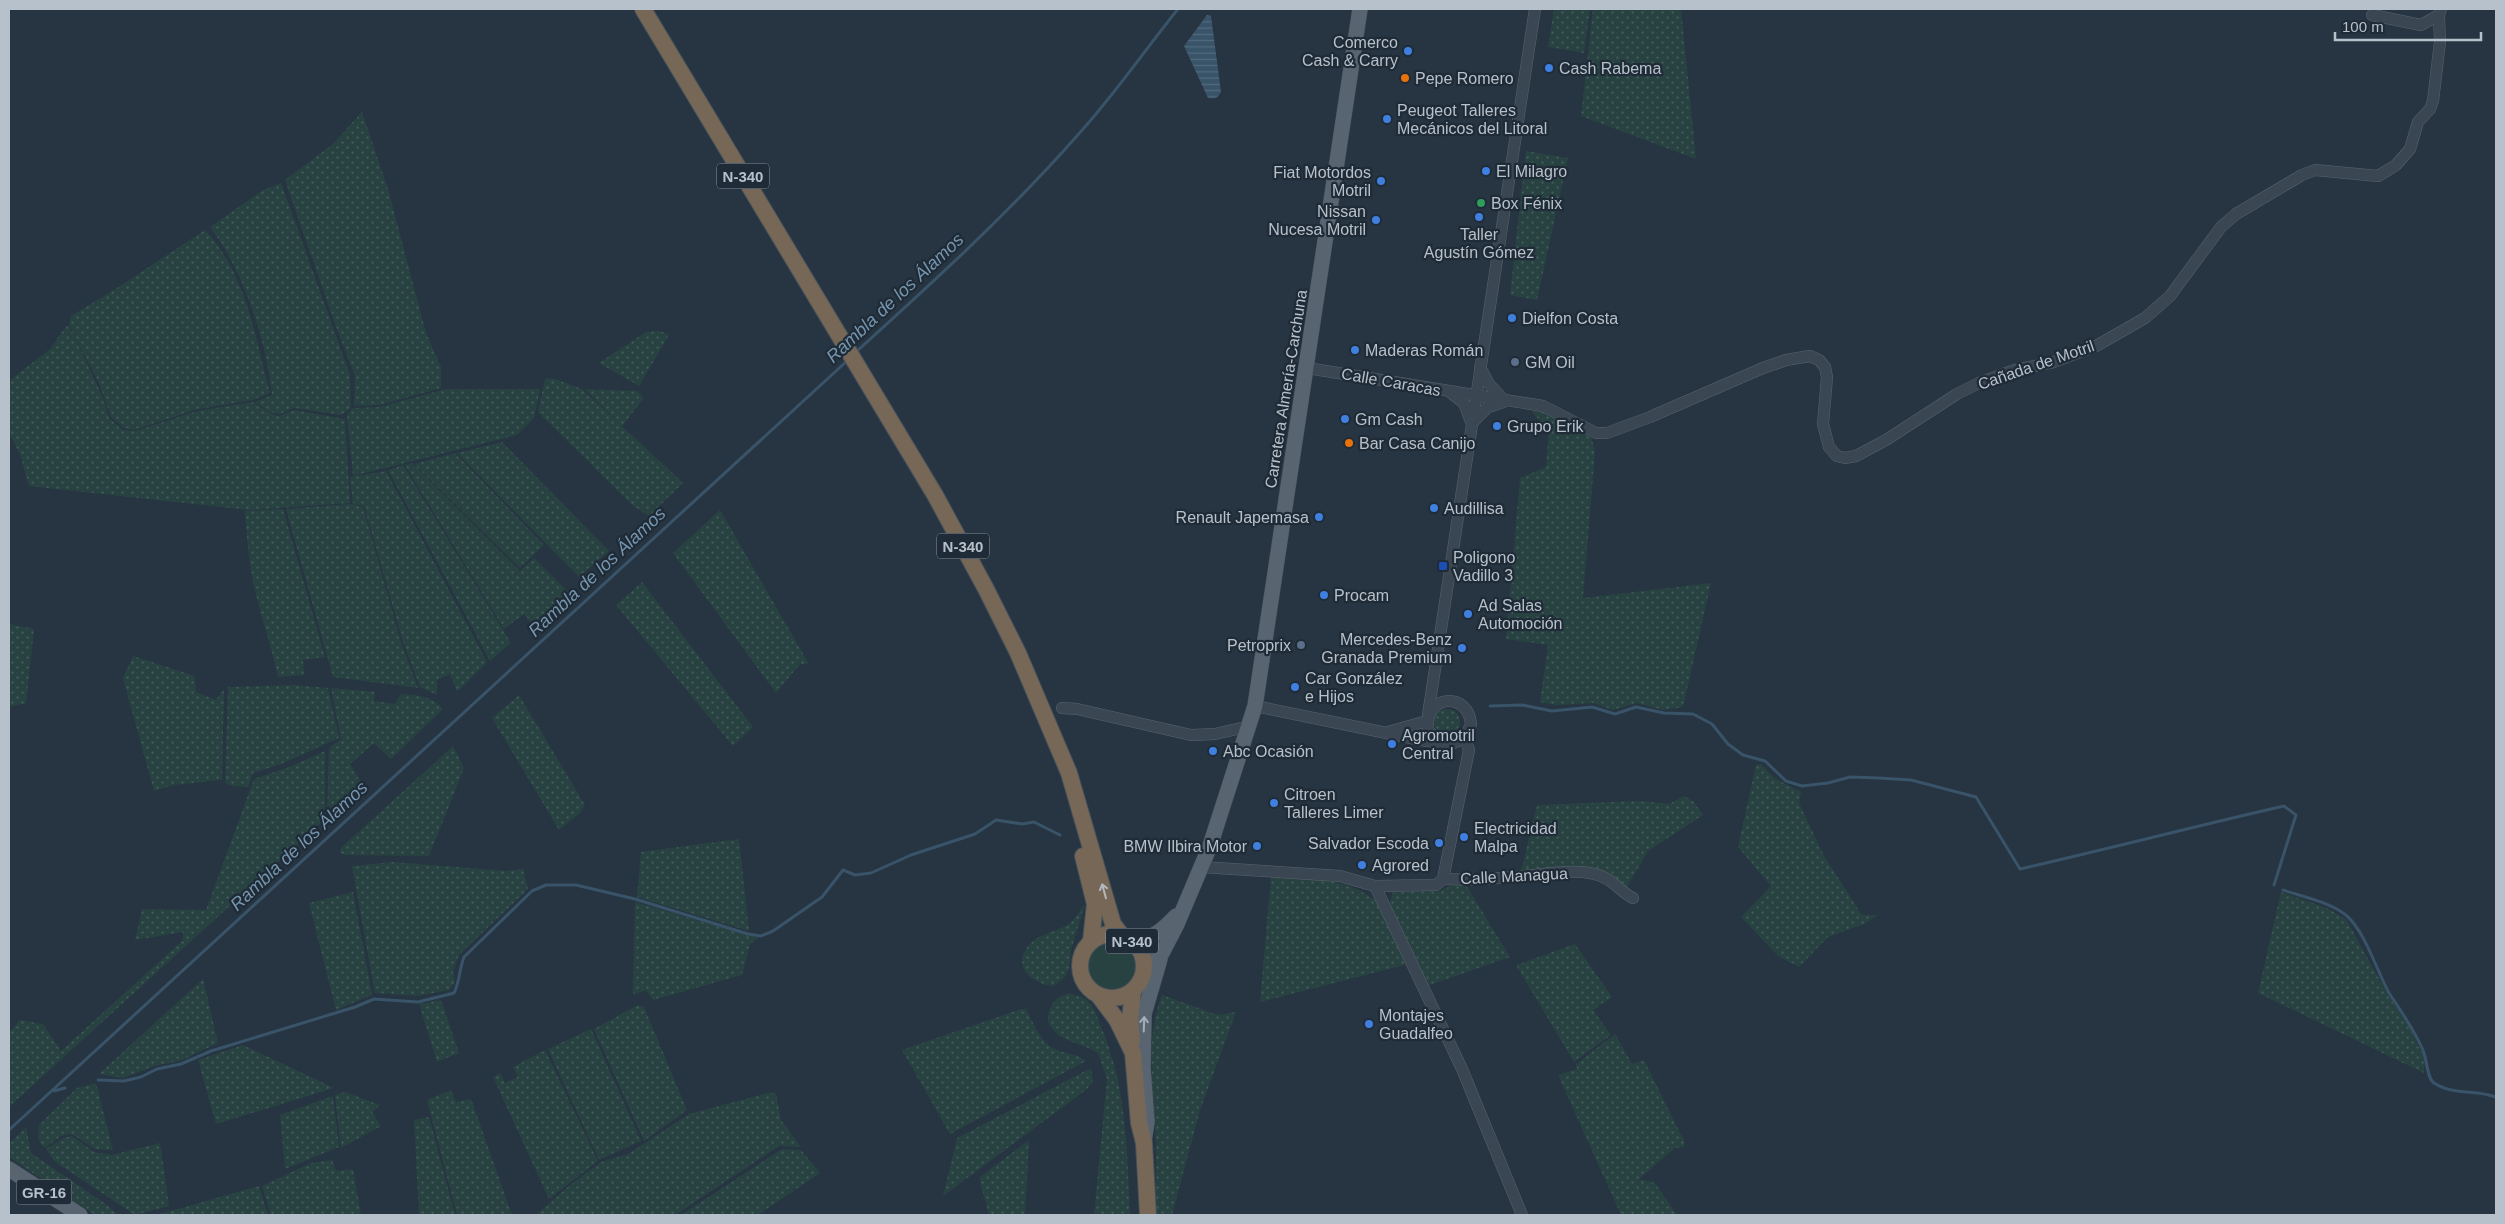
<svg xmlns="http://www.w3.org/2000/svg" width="2505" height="1224" font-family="Arial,sans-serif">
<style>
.grass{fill:url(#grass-dots)}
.garden{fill:#284242}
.water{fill:url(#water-rules)}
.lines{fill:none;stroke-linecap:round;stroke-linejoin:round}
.stream{stroke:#395369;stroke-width:3}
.minor-casing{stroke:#58646e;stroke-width:12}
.major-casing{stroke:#47525d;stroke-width:16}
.highway-casing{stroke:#45515b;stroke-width:18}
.minor{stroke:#3a4651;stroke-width:11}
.major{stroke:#586571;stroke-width:15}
.highway{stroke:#776757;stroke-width:16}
.oneway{stroke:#b1b8bf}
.oneway2{stroke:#a4afb9}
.shop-dot{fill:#3f7fe0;stroke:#1f2b36;stroke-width:2}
.food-dot{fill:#e8710a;stroke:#1f2b36;stroke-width:2}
.leisure-dot{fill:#2e9e5b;stroke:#1f2b36;stroke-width:2}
.service-dot{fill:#5c6f8a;stroke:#1f2b36;stroke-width:2}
.transit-dot{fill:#1a4fb4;stroke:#1f2b36;stroke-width:2}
.labels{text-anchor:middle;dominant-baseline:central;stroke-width:4.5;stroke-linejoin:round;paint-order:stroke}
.shield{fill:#1f2b36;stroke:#89949e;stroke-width:1}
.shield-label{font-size:15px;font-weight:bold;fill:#b7c1cb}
.poi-label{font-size:16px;fill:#b7c1cb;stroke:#1f2b36;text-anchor:start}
.street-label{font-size:16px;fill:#b7c1cb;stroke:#1f2b36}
.water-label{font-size:18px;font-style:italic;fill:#7696af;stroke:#1f2b36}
</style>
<defs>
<pattern id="grass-dots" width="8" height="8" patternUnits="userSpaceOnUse" patternTransform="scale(1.25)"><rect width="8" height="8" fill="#284242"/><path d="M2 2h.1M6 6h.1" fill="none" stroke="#455c5c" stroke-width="1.8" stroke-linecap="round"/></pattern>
<pattern id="water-rules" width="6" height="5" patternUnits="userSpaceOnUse" patternTransform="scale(1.25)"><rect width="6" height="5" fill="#395369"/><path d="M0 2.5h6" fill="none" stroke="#536a7d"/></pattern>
</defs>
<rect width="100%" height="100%" fill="#263541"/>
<!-- grass -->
<path class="grass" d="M1554,9H1590L1584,53L1548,47Z
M1593,9H1681L1696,159L1581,116Z
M362,112L388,189L426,333L441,367V388L380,405L354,406L355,376L335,324L285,180L333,144Z
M1526,151L1568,158L1537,300L1510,295Z
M281,183L350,375L351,408L341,415L294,408L280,414L270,412L255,402L272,395C266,339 244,272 210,227L263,190Z
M205,230C246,273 255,337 270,393L253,400L198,409L134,430L124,428L111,417L99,383L69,325L71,316L114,290Z
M67,325L75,337L104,400L109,418L123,430L135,431L197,411L253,402L270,413L279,416L294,410L345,419L350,503L249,510L29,486L20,454L9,433V381L50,349Z
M660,331L669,335L639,386L599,363L646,332Z
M552,378L582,389L621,425L585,389L637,391L644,398L622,426L683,483L649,516L632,505L538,412L545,379Z
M446,389H540L534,418L517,435L353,476L347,415L353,408L379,407Z
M1534,408L1582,429L1591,437L1595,451L1583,598L1711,583L1683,707L1663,710L1637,703L1613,710L1593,703L1556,705L1540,702L1548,645L1506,639L1520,478L1546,467L1549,431L1533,413Z
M502,442L609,551L579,577L457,453Z
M455,453L544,545L520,568L414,464Z
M412,463L520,571L534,558L569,593L535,627L524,614L504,629L405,465Z
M403,465L511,643L490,661L388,470Z
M386,471L487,662L457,692L450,674L437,680V695L420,687L403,642L364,506L353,504L350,477Z
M351,504L363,507L401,642L418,688L333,677L286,509Z
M283,509L325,657L303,660L304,675L278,677C272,648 262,620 255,591C249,565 247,538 245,511Z
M720,510L809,664H800L776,693L673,553Z
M642,582L753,727L733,746L616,605Z
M9,624L34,629L26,703L9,707Z
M133,656L195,676L196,692L216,700L224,689L222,780L174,785L154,791L123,678Z
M295,685L328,688L339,738L281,764L253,773L248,787L232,786L225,783L228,687Z
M331,688L375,692L374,701L395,704L401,694C417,695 432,696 443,709L391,759L374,743L350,764L362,784L327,818L329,748L341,739Z
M519,695L585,805L580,813L559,830L492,718Z
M1434 722a13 13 0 1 1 26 0a13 13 0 1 1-26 0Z
M453,746L464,768L429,856L344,855L340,852L341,848Z
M325,751V819L9,1107V1033L20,1020L43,1024L61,1051L183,940V932L135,940L142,909L206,910L254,779L292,766Z
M1761,764L1774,778L1801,792L1799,803L1824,856L1862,915H1878L1864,924L1828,937L1799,967L1778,956L1741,917L1771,886L1738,847L1756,765Z
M1684,796L1693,801L1703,815L1648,851L1626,889L1605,871L1591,869L1521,872L1537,805L1639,801L1669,804Z
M739,839L749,931L637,897L641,852Z
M392,862L506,871L523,869L528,889L459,955L453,971L455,982L449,990L417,996L375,993L352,866Z
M1271,876C1311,880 1343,876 1377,901L1406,961L1404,965L1260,1002Z
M1466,885L1510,957L1427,986L1389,904L1393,892L1439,891L1451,886Z
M353,892L372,995L336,1010L309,903Z
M2281,892L2327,908L2346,919L2388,995L2410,1028L2425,1059L2424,1073L2258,993Z
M635,902L758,938L750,944L742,975L653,1000L646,990L633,995Z
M1085,904L1071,950L1069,968L1065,977L1054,986C1030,984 1009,963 1032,942C1042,933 1059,931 1070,923C1076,918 1080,910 1085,904Z
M1575,944L1612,997L1593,1010L1611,1035L1574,1062L1516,965Z
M203,979L218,1043L180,1061L154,1066L123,1078L99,1074Z
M1069,993C1075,995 1082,996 1087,1000C1094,1006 1098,1018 1101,1027C1127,1087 1127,1151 1130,1215H1094L1107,1079L1098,1053C1080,1042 1059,1043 1048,1022C1048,1005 1054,998 1069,993Z
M1162,995L1218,1015L1236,1012L1200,1110L1172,1215H1155C1155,1186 1157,1156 1155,1127C1153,1082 1145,1039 1162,995Z
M441,1000L459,1053L437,1062L419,1004Z
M638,1005L644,1007L687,1110L644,1141L594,1029Z
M1021,1009H1026C1032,1021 1041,1042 1053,1048C1064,1054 1076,1053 1086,1061L950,1134L902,1050Z
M591,1029L641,1141L599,1160L548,1049Z
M1615,1034L1632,1064L1644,1060L1681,1135L1684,1138V1147L1675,1148L1639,1179L1655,1183L1677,1215H1621L1558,1075L1577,1069L1576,1064Z
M243,1045L334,1088L216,1124L198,1060Z
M545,1050L598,1161L549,1199L493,1077L500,1073L505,1083L518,1077L513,1067Z
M1091,1068L1093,1081L1087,1089L943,1196L957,1138Z
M96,1083L113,1150L95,1149L72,1134L61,1136L45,1148C37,1142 38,1134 39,1125L77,1088Z
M451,1090L456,1102L471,1099L512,1215H457L427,1100Z
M345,1092L380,1105L372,1112L381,1126L341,1148L335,1095Z
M768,1093H776L781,1120L801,1147L779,1146L675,1215H536L570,1185L601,1162L628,1154L689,1114Z
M333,1096L339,1147L285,1169L280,1115Z
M429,1117L455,1215H419L414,1120Z
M26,1127L31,1153L107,1205L118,1215H95L9,1157V1144Z
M72,1136L94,1152L112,1155L160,1143L169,1206L135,1215L54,1161L46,1149L63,1138Z
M1029,1140L1025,1215H989L979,1178Z
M782,1149L801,1150L820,1173L758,1215H681Z
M332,1160L336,1171L353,1169L361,1215H271L262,1186L311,1163Z
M259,1186L268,1215H157Z"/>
<!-- garden -->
<path class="garden" d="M1088 965a24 24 0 1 1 48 0a24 24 0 1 1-48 0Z"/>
<!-- water -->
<path class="water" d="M1207,15L1211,16L1221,92C1218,98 1215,99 1208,98L1184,46Z"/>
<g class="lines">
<!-- stream -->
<path class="stream" d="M856,352C932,283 1008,214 1076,137C1113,97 1144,51 1178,9
M1490,706L1522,705L1552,711L1592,707L1615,714L1636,707L1664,713L1693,714L1712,724L1728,744L1743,755L1765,761L1786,781L1802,786L1828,783L1850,777L1879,778L1911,780L1976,797L2020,869C2108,849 2196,826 2284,806L2296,815L2274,885
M2283,890C2303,897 2331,902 2347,916C2365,932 2377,971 2389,993C2401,1011 2413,1028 2422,1048C2428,1060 2426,1077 2434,1083C2454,1096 2475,1089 2496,1097
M98,1080L124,1081L141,1077L157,1069L181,1064L211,1051L355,1007L374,999L418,1002L454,993C460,981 459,970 464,957L532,891L546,885H576L635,899L748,934L761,936L773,931L822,897L843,870L855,875L871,873L911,855L975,834L996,820L1022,824L1034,822L1060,835
M54,1091L65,1088
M9,1130L848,360"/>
<defs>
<path id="minor" d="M2372,15L2421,25L2439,15
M1480,367L1489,384L1505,401
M1307,368L1543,406L1596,433H1607L1650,417L1763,368L1786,360L1810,356L1819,360L1825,367L1827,377L1823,424L1829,447L1837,456L1845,458L1856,456L1886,440L1957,394L1979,383L2015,370L2054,362L2096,346L2145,318L2170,296L2221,227L2236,214L2302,175L2315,170L2378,176L2388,170L2396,165L2410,149L2418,122L2430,109L2433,101L2440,42L2439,15L2441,9
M1451,393L1464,403L1471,422
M1472,423L1488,407L1503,402
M1255,706L1421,740L1451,744L1465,738L1471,724C1468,691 1424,694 1428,730L1439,742
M1062,708L1077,709L1191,735L1215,734L1250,726
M1428,715L1535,9
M1388,732L1427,721
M1201,867L1340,876L1375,886L1436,885L1443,879
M1443,879C1467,880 1490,879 1513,877C1539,876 1582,865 1605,878C1616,883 1622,893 1633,898
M1443,879L1469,750L1465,738
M1375,886L1462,1069L1522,1215"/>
<path id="major" d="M1133,942C1152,939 1163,930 1176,916
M1142,977L1162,953L1177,924L1210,846L1255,706L1360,9
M1144,1141L1147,1122L1143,1068L1144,1014L1160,959
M9,1169L80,1215"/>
<path id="highway" d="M643,9L935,495L986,589L1018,653L1069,773L1113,924L1122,936
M1083,856L1095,904L1091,941
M1080 966a32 32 0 1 1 64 0a32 32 0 1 1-64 0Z
M1099,996L1117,1020L1133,1053L1139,1123L1144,1143L1148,1215
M1132,1041L1130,1020L1133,991"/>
</defs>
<!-- minor casing -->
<use href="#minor" class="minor-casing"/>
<!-- major casing -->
<use href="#major" class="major-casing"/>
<!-- highway casing -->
<use href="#highway" class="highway-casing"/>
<!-- minor -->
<use href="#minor" class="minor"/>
<!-- major -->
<use href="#major" class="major"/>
<!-- highway -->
<use href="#highway" class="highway"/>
</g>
<!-- one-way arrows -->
<defs><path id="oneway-shaft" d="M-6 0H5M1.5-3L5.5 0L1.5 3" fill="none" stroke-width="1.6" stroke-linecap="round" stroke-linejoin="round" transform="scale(1.25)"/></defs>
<use class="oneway" href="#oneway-shaft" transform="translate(1104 891) rotate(-105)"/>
<use class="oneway2" href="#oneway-shaft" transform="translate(1144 1024) rotate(-88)"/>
<!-- markers -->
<g class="shop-dot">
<circle cx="1408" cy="51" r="5"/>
<circle cx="1549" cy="68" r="5"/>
<circle cx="1387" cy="119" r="5"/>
<circle cx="1486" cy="171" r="5"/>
<circle cx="1381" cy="181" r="5"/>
<circle cx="1479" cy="217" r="5"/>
<circle cx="1376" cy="220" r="5"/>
<circle cx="1512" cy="318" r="5"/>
<circle cx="1355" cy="350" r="5"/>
<circle cx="1345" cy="419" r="5"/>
<circle cx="1497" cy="426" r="5"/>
<circle cx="1434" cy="508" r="5"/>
<circle cx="1319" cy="517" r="5"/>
<circle cx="1324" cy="595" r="5"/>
<circle cx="1468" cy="614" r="5"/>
<circle cx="1462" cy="648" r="5"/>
<circle cx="1295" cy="687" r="5"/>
<circle cx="1392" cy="744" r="5"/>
<circle cx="1213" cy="751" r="5"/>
<circle cx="1274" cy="803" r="5"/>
<circle cx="1464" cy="837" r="5"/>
<circle cx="1439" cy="843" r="5"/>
<circle cx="1257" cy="846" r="5"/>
<circle cx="1362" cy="865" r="5"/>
<circle cx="1369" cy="1024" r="5"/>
</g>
<g class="food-dot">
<circle cx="1405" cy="78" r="5"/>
<circle cx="1349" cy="443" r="5"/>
</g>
<circle class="leisure-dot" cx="1481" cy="203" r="5"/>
<g class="service-dot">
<circle cx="1515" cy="362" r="5"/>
<circle cx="1301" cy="645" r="5"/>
</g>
<rect class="transit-dot" x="1438" y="561" width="10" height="10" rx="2.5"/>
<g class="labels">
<!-- shield labels -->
<g class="shield">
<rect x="717" y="163.5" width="52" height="25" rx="4"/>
<rect x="937" y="533.5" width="52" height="25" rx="4"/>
<rect x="1106" y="928.5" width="52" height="25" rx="4"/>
<rect x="16.5" y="1179.5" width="55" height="25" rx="4"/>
</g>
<g class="shield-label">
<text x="743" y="176">N-340</text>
<text x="963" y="546">N-340</text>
<text x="1132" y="941">N-340</text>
<text x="44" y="1192">GR-16</text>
</g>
<!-- poi labels -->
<g class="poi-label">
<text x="1398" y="42" text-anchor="end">Comerco<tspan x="1398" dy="18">Cash &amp; Carry</tspan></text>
<text x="1559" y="68">Cash Rabema</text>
<text x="1415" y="78">Pepe Romero</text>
<text x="1397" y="110">Peugeot Talleres<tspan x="1397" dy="18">Mecánicos del Litoral</tspan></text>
<text x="1496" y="171">El Milagro</text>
<text x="1371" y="172" text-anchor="end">Fiat Motordos<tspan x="1371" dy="18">Motril</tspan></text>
<text x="1491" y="203">Box Fénix</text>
<text x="1366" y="211" text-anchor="end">Nissan<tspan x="1366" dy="18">Nucesa Motril</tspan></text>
<text x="1479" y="234" text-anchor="middle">Taller<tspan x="1479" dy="18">Agustín Gómez</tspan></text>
<text x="1522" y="318">Dielfon Costa</text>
<text x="1365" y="350">Maderas Román</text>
<text x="1525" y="362">GM Oil</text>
<text x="1355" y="419">Gm Cash</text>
<text x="1507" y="426">Grupo Erik</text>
<text x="1359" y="443">Bar Casa Canijo</text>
<text x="1444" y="508">Audillisa</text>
<text x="1309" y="517" text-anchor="end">Renault Japemasa</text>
<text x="1453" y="557">Poligono<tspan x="1453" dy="18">Vadillo 3</tspan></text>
<text x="1334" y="595">Procam</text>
<text x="1478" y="605">Ad Salas<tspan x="1478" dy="18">Automoción</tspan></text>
<text x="1452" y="639" text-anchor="end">Mercedes-Benz<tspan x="1452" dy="18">Granada Premium</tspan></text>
<text x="1291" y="645" text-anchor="end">Petroprix</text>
<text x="1305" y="678">Car González<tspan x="1305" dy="18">e Hijos</tspan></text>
<text x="1402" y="735">Agromotril<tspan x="1402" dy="18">Central</tspan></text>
<text x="1223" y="751">Abc Ocasión</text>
<text x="1284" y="794">Citroen<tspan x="1284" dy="18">Talleres Limer</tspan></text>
<text x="1474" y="828">Electricidad<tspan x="1474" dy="18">Malpa</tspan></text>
<text x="1429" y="843" text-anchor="end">Salvador Escoda</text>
<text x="1247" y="846" text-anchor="end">BMW Ilbira Motor</text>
<text x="1372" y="865">Agrored</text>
<text x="1379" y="1015">Montajes<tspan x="1379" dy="18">Guadalfeo</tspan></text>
</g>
<!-- street labels -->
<g class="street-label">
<text transform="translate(2036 365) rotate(-19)">Cañada de Motril</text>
<text transform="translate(1391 382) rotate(10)">Calle Caracas</text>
<text transform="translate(1286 389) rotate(-81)">Carretera Almería-Carchuna</text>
<text transform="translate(1514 876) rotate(-3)">Calle Managua</text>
</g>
<!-- water labels -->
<g class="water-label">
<text transform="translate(895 298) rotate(-43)">Rambla de los Álamos</text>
<text transform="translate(597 572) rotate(-43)">Rambla de los Álamos</text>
<text transform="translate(299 846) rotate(-43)">Rambla de los Álamos</text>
</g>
</g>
<!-- border -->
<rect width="2505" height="1224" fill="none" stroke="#b7c1cb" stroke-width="20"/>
<!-- scale -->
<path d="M2335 32v8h146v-8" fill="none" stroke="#b7c1cb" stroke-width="2.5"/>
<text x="2342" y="32" font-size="15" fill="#b7c1cb" stroke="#1f2b36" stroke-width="4" paint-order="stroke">100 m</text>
</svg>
